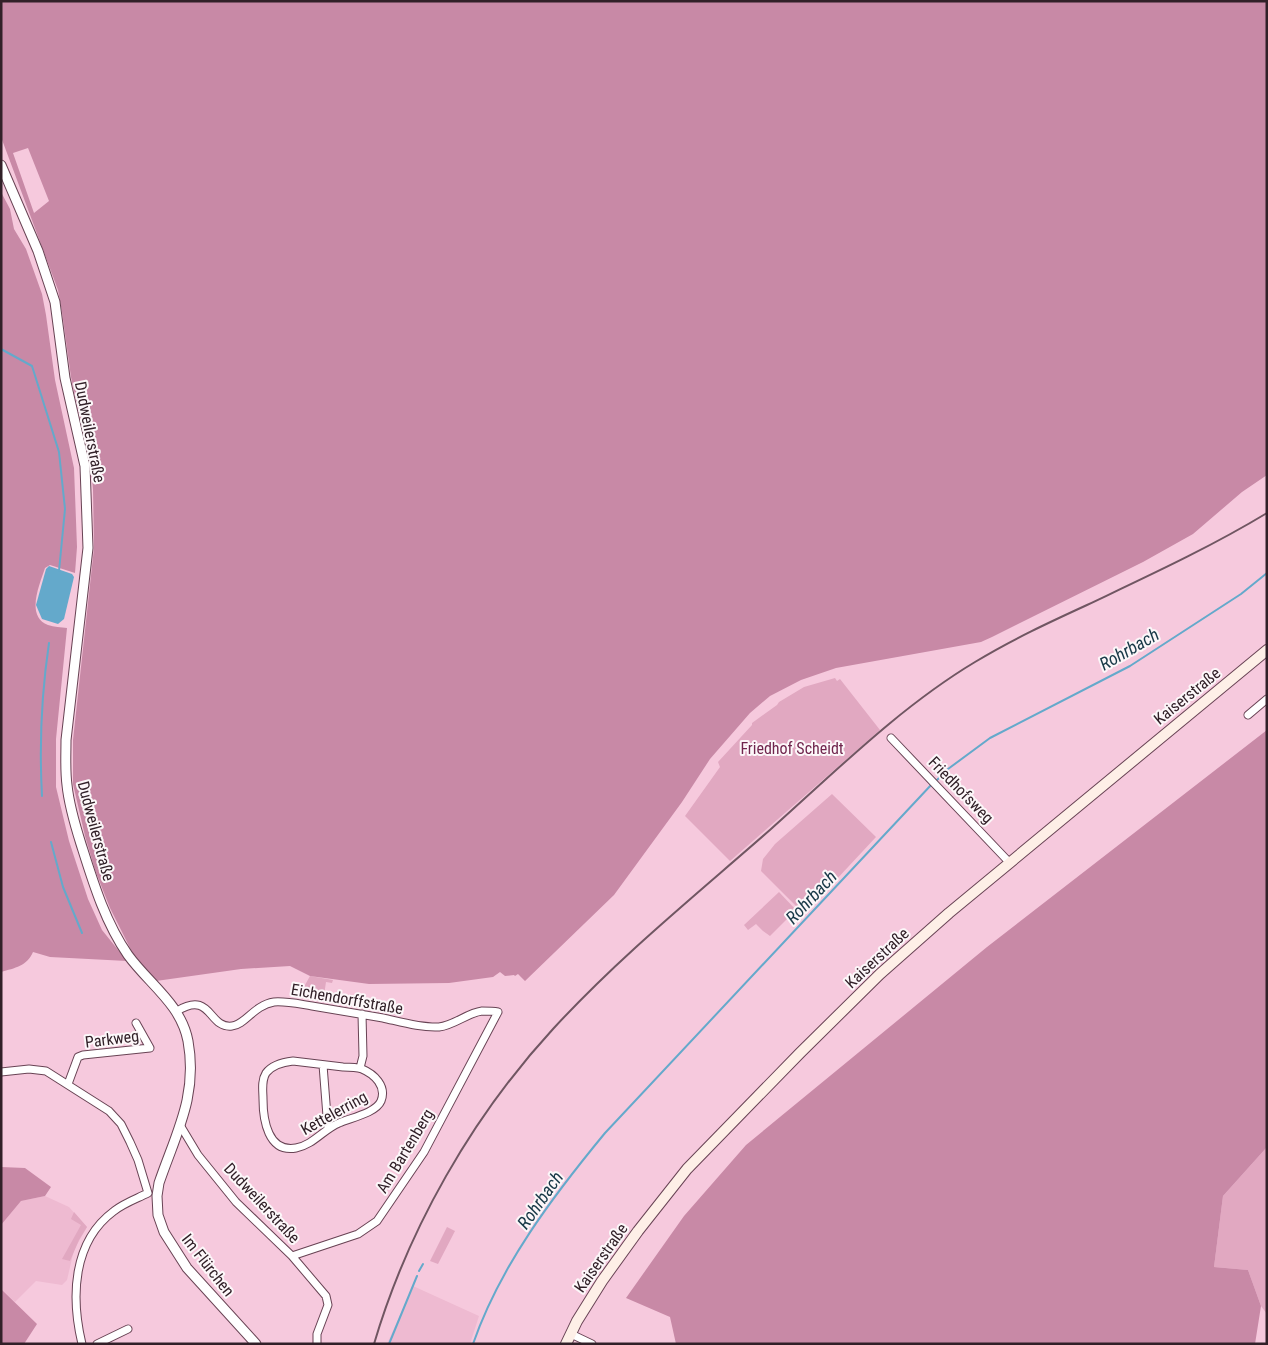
<svg xmlns="http://www.w3.org/2000/svg" width="1268" height="1345" font-family="'Roboto Condensed',sans-serif">
<style>
.built{fill:#eebad1}
.green{fill:#e1a8c1}
.forest{fill:#c889a6;fill-rule:evenodd}
.water{fill:#64a9cb}
.lines{fill:none;stroke-linecap:round;stroke-linejoin:round}
.stream{stroke:#64a9cb;stroke-width:2}
.minor-casing{stroke:#684354;stroke-width:9}
.tertiary-casing{stroke:#684354;stroke-width:11}
.secondary-casing{stroke:#684354;stroke-width:12}
.minor{stroke:#fff;stroke-width:7}
.tertiary{stroke:#fff;stroke-width:9}
.secondary{stroke:#feefe7;stroke-width:10}
.rail{stroke:#705662;stroke-width:2}
.labels{text-anchor:middle;dominant-baseline:central;stroke-width:4;stroke-linejoin:round;paint-order:stroke}
.street-label{font-size:16px;fill:#312028;stroke:#fcf7f9}
.park-label{font-size:16px;fill:#70254d;stroke:#fcf7f9}
.water-label{font-size:18px;font-style:italic;fill:#183847;stroke:#fcf7f9}
</style>
<rect width="100%" height="100%" fill="#f6c9dd"/>
<!-- built -->
<path class="built" d="M45,1196L69,1207L87,1227L74,1250L67,1280L62,1285L36,1281L15,1302L1,1289V1225L21,1201Z
M413,1286L479,1316L470,1344H387Z"/>
<!-- green -->
<path class="green" d="M835,678L837,681L840,679L880,730L730,861L685,816L720,767L718,762L752,725V723L777,705L779,702L804,687Z
M832,794L876,837L821,896L815,890L797,907L761,871L763,859L775,844Z
M779,892L796,910L770,936L763,931L756,924L748,930L744,925Z
M310,976L333,980L332,983L326,982L323,1002L303,998L305,985Z
M1267,1147V1314L1261,1306L1248,1270L1214,1267L1223,1196Z
M74,1212L87,1227L79,1240L70,1261L62,1259L81,1225L71,1219Z
M447,1227L455,1231L438,1264L430,1261Z"/>
<!-- forest -->
<path class="forest" d="M1,1H1267V475L1242,492L1193,534L1143,562L992,637L981,642L836,668L801,680L770,696L750,713L710,759L682,802L614,895L525,981L518,974L515,976L514,975L505,976L500,972L493,977L449,983L369,984L310,976L290,966L241,969L156,981L135,958L110,908L95,870L85,836L73,784V740L94,548L93,490L91,466L71,377L62,312L58,290L1,137ZM28,148L49,201L34,213L13,153Z
M1,192L10,209L14,229L26,249L42,294L46,315L55,380L74,468L77,547L75,573L50,565L45,568C40,584 25,616 48,625C54,627 61,627 67,628L56,739V787L69,841L88,899L102,930L127,961L50,957L33,952C27,966 15,968 1,972Z
M1267,730V1147L1223,1196L1214,1267L1248,1270L1261,1306L1255,1344H676L670,1317L626,1298L684,1216L746,1145L987,947Z
M1,1167L25,1168L51,1187L45,1196L21,1201L1,1225Z
M1,1289L37,1324L24,1344H1Z"/>
<!-- water -->
<path class="water" d="M49,566L72,574L74,577L64,619L58,624L42,619L36,605L46,569Z"/>
<g class="lines">
<!-- stream -->
<path class="stream" d="M1,349L32,366L59,452L65,509L59,571
M936,781L948,769L990,738L1130,666L1241,594L1267,573
M42,796C39,742 41,697 49,643
M51,842L63,887L82,933
M419,1271L423,1264
M389,1344L417,1276
M473,1344C500,1266 553,1196 605,1133L932,784"/>
<defs>
<path id="minor" d="M1248,715L1267,699
M891,738L1009,862
M177,1011C212,990 208,1029 232,1026C245,1025 254,1005 274,1002C286,1001 299,1004 312,1006C335,1010 359,1014 383,1018C401,1022 421,1028 439,1027C455,1025 467,1013 482,1011C487,1011 493,1011 498,1012L424,1152L377,1221L358,1234L292,1256
M293,1061C310,1063 326,1065 343,1067C349,1067 356,1067 362,1069C374,1074 387,1086 381,1101C376,1113 350,1118 339,1123C324,1129 313,1145 296,1148C268,1153 263,1120 263,1099C263,1091 261,1081 266,1073C272,1065 284,1062 293,1061Z
M323,1065L328,1129
M360,1068L363,1056L362,1014
M1,1072L29,1069L46,1071L109,1111L121,1124L130,1142L138,1160L148,1193
M68,1084L78,1057L83,1055L150,1048L136,1023
M180,1125L198,1155L236,1202L292,1256L326,1296L328,1305L317,1334V1344
M571,1334L592,1344
M82,1344C71,1298 72,1242 114,1211C124,1203 136,1199 148,1193
M97,1344L128,1329"/>
<path id="tertiary" d="M1,165L38,251L55,302L65,378L85,466L88,548L66,740C66,755 65,770 67,785C69,805 75,825 81,844C93,882 105,922 128,955C149,984 181,1004 188,1041C198,1096 176,1133 159,1183L157,1196L158,1215L164,1232L187,1268L256,1344"/>
<path id="secondary" d="M566,1344L577,1321L602,1281L638,1231L687,1169L800,1053L880,974L949,913L1267,650"/>
</defs>
<!-- minor casing -->
<use href="#minor" class="minor-casing"/>
<!-- tertiary casing -->
<use href="#tertiary" class="tertiary-casing"/>
<!-- secondary casing -->
<use href="#secondary" class="secondary-casing"/>
<!-- minor -->
<use href="#minor" class="minor"/>
<!-- tertiary -->
<use href="#tertiary" class="tertiary"/>
<!-- secondary -->
<use href="#secondary" class="secondary"/>
<!-- rail -->
<path class="rail" d="M374,1344C408,1229 472,1117 553,1029C620,956 697,894 771,829C836,771 900,707 975,662C1011,640 1050,622 1087,605C1148,576 1209,548 1267,513"/>
</g>
<g class="labels">
<!-- street labels -->
<g class="street-label">
<text transform="translate(90 432) rotate(79)">Dudweilerstraße</text>
<text transform="translate(1187 696) rotate(-39)">Kaiserstraße</text>
<text transform="translate(961 790) rotate(46)">Friedhofsweg</text>
<text transform="translate(96 831) rotate(75)">Dudweilerstraße</text>
<text transform="translate(877 958) rotate(-43)">Kaiserstraße</text>
<text transform="translate(347 999) rotate(10)">Eichendorffstraße</text>
<text transform="translate(112 1039) rotate(-7)">Parkweg</text>
<text transform="translate(334 1113) rotate(-29)">Kettelerring</text>
<text transform="translate(405 1151) rotate(-59)">Am Bartenberg</text>
<text transform="translate(262 1203) rotate(47)">Dudweilerstraße</text>
<text transform="translate(601 1258) rotate(-55)">Kaiserstraße</text>
<text transform="translate(208 1265) rotate(52)">Im Flürchen</text>
</g>
<!-- park labels -->
<g class="park-label">
<text x="792" y="748">Friedhof Scheidt</text>
</g>
<!-- water labels -->
<g class="water-label">
<text transform="translate(1129 649) rotate(-30)">Rohrbach</text>
<text transform="translate(811 897) rotate(-47)">Rohrbach</text>
<text transform="translate(540 1200) rotate(-55)">Rohrbach</text>
</g>
</g>
<!-- border -->
<rect width="1268" height="1345" fill="none" stroke="#312028" stroke-width="5"/>
</svg>
